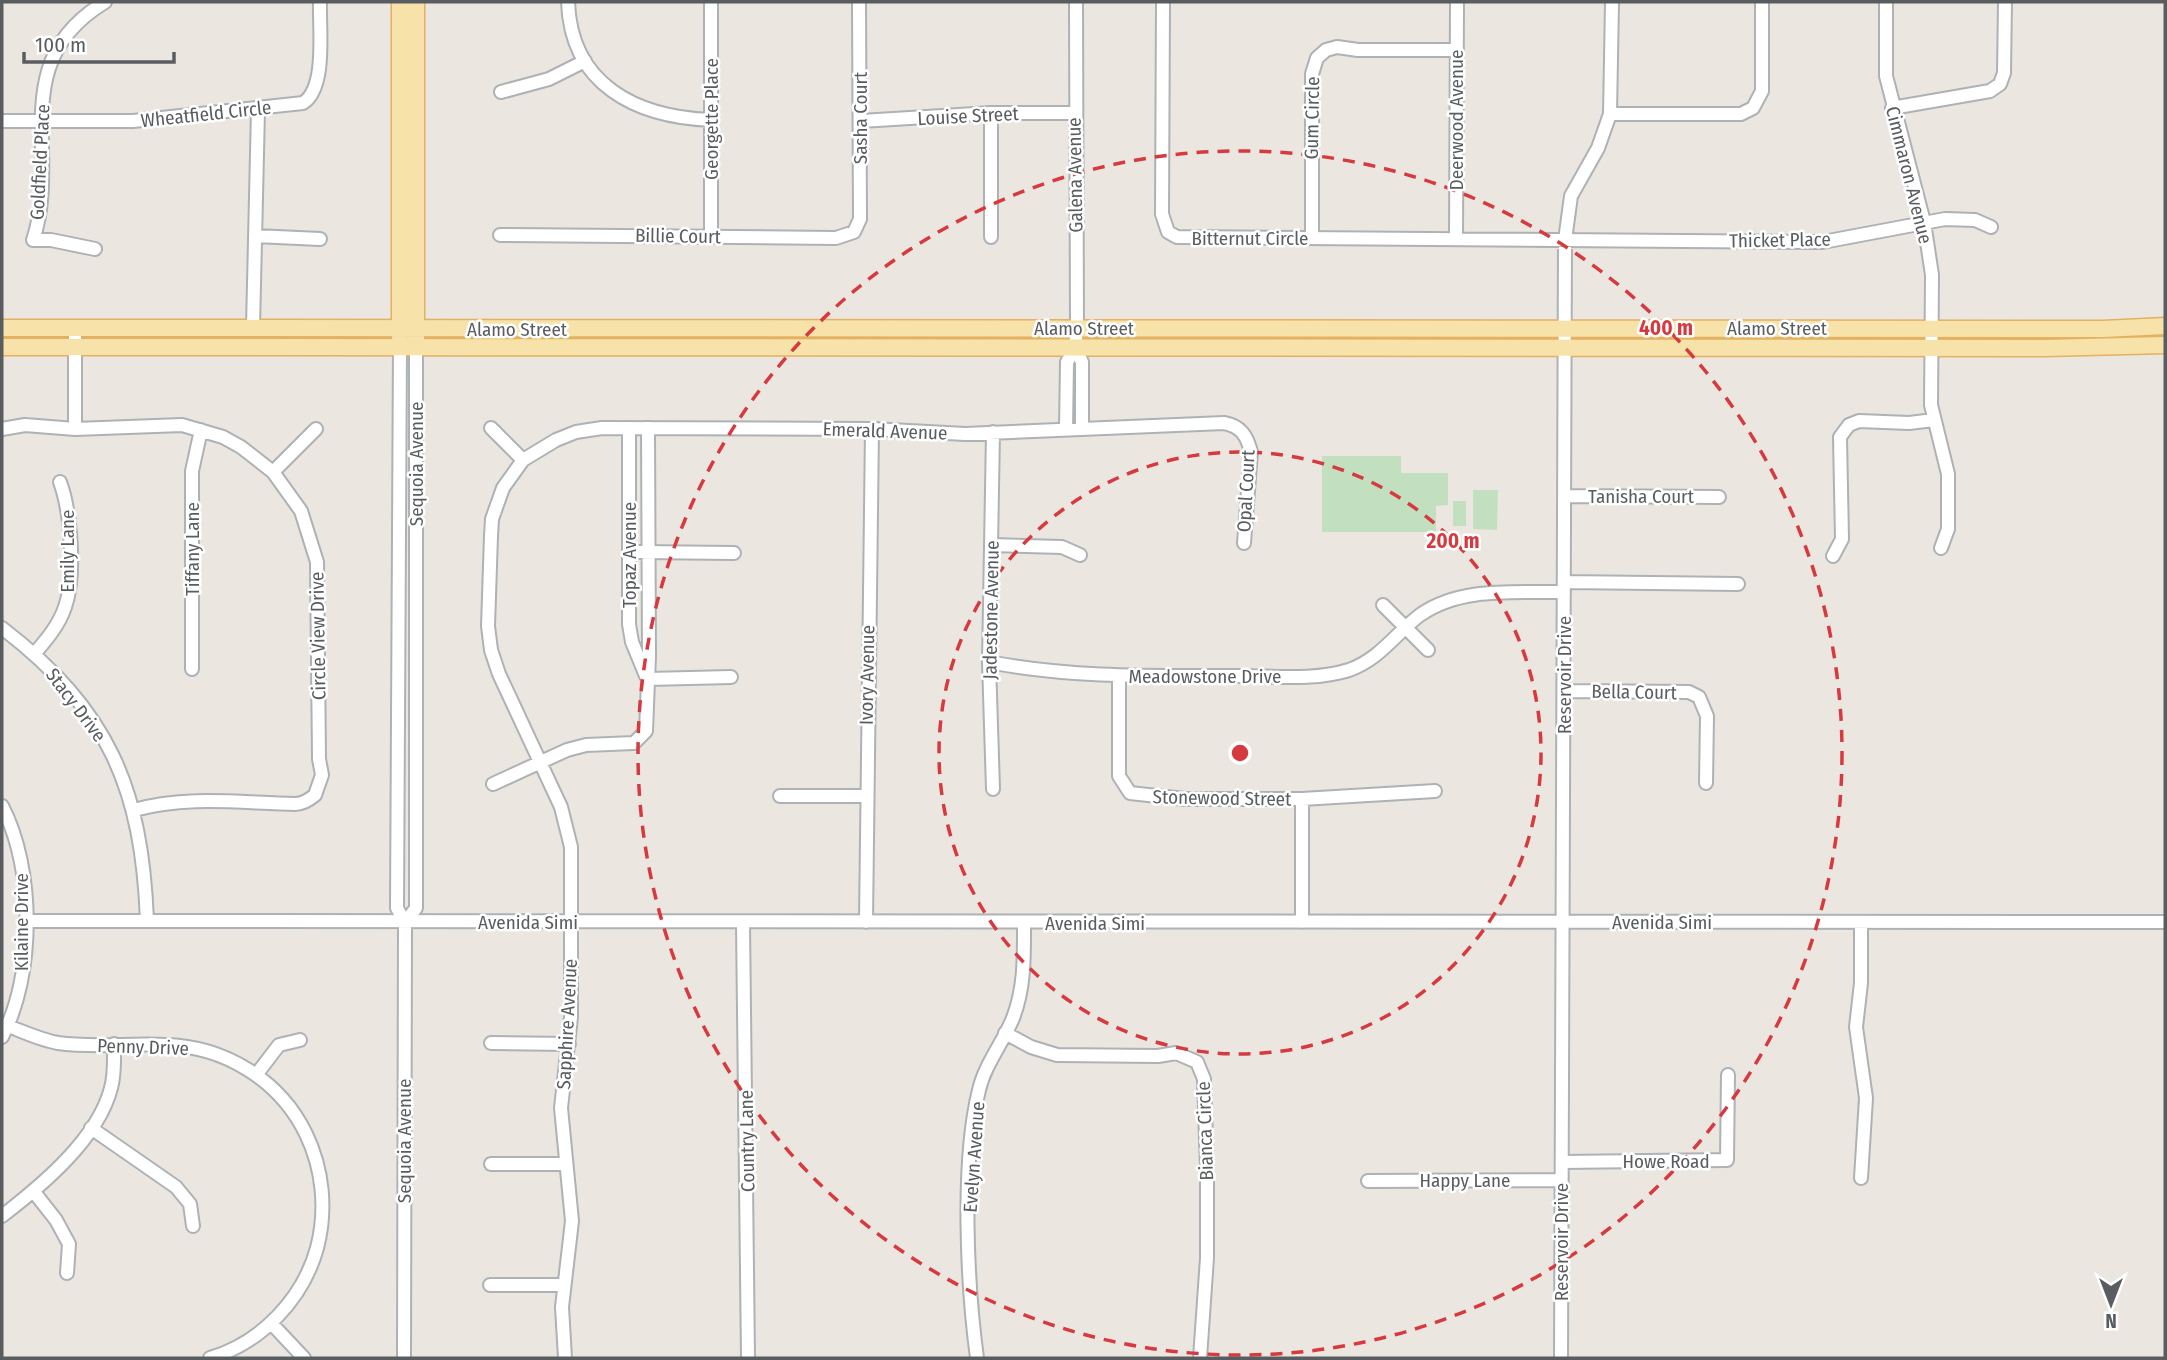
<svg xmlns="http://www.w3.org/2000/svg" width="2167" height="1360" font-family="'Fira Sans Condensed',sans-serif">
<style>
.green{fill:#c2e0bf}
.lines{fill:none;stroke-linecap:round;stroke-linejoin:round}
.minor-casing{stroke:#aeb2b5;stroke-width:16}
.major-casing{stroke:#e3b161;stroke-width:19}
.minor{stroke:#fff;stroke-width:12}
.major{stroke:#f7e2a9;stroke-width:16}
.ring{fill:none;stroke:#d73a3e;stroke-width:3.5;stroke-dasharray:12 9}
.labels{text-anchor:middle;dominant-baseline:central;stroke-width:5;stroke-linejoin:round;paint-order:stroke}
.street-label{font-size:19px;fill:#595d60;stroke:#fff}
.centre{fill:#d73a3e;stroke:#fff;stroke-width:3.5}
.ring-label{font-size:21px;text-anchor:middle;font-weight:bold;fill:#d73a3e;stroke:#fff;stroke-width:5;stroke-linejoin:round;paint-order:stroke}
</style>
<rect width="100%" height="100%" fill="#ebe7e0"/>
<!-- green -->
<path class="green" d="M1322,456H1401V473H1448V505L1436,506V532H1322Z
M1473,490H1498L1497,530L1473,529Z
M1453,501H1466V526H1453Z"/>
<g class="lines">
<defs>
<path id="minor" d="M568,2C571,85 636,117 711,120
M1163,2L1162,214L1168,232L1177,237L1823,242L1945,219L1975,220L1991,227
M1886,2V76L1924,222L1932,275L1931,405L1948,474V529L1941,548
M501,92L549,79L585,61
M1892,108L1990,91L2000,84L2004,73L2005,2
M991,113V237
M1610,114H1741L1753,108L1762,91V2
M2,121H133L303,103C327,88 319,28 320,2
M861,121L991,113H1074
M500,235L836,238L854,232L860,219L859,2
M255,236L320,239
M711,237V2
M1312,237V74L1317,58L1326,50L1337,47L1358,50H1456
M1456,237L1457,2
M95,249L51,240H33C62,154 4,63 105,2
M253,327L258,110
M400,346L397,908L405,923L404,1358
M1075,348L1082,362V428
M491,428L523,460
M629,428V624L632,642L646,676
M2,429L25,425L75,429L182,425L223,437L241,447L273,472L301,511L317,562L319,759L322,775L315,795C309,800 303,804 295,804C241,803 188,795 134,810
M75,429V327
M1066,429L1067,362L1075,348L1077,328L1076,2
M273,472L316,429
M1564,496L1719,497
M991,545L1062,547L1080,555
M639,552L734,553
M1833,556L1842,539L1840,437L1849,425L1859,421L1909,423L1934,420
M1564,582L1738,584
M1383,605L1428,650
M2,628C109,710 142,789 147,921
M35,653C47,639 59,625 65,607C76,576 71,512 60,482
M989,662C1072,678 1154,676 1238,676C1274,676 1314,681 1349,670C1380,659 1395,634 1420,615C1461,586 1516,593 1564,592
M192,669V471L201,430
M1119,676V776L1130,793L1185,799H1302L1435,791
M648,679L731,677
M1565,691L1689,692L1699,697L1707,716L1706,783
M493,784L567,750L586,745L634,743L646,731L649,656L648,428
M993,789L989,662L993,432
M780,796H865
M2,806C35,869 35,975 2,1037
M25,921L2165,922
M866,922L872,429
M1302,922V799
M1861,922V983L1856,1027L1866,1098L1861,1178
M405,923L416,908V346
M743,923L748,1358
M8,1026C24,1032 41,1040 58,1043C93,1048 130,1043 165,1045C224,1046 280,1080 306,1134C323,1169 327,1210 317,1248C303,1299 261,1343 210,1358
M1005,1033L1031,1047L1057,1055L1158,1056L1176,1053L1197,1062L1204,1079L1207,1169V1258L1200,1358
M491,1043L569,1044
M256,1075L279,1045L300,1040
M91,1128L176,1187L190,1204L193,1226
M1562,1162L1727,1160L1728,1075
M491,1164H566
M1368,1181L1561,1180
M34,1192L56,1220L69,1244L67,1273
M2,1216C41,1186 98,1139 111,1088C115,1074 114,1059 114,1044
M490,1285H564
M271,1323L304,1358
M565,1358L562,1307L572,1221L561,1108L571,1017V847L561,807L499,674L491,650L488,626L491,536L492,519L503,488L523,460L556,440L576,432L602,428L872,429L965,434L1224,423C1241,426 1247,436 1251,452L1244,543
M977,1358C967,1284 961,1162 979,1090C985,1064 1003,1043 1013,1018C1025,987 1024,955 1024,923
M1561,1358L1565,240L1571,196L1598,148L1610,114L1612,2"/>
<path id="major" d="M400,2V337
M416,2V340
M2,328L2103,329L2165,326
M2,347L2046,348L2165,345"/>
</defs>
<!-- minor casing -->
<use href="#minor" class="minor-casing"/>
<!-- major casing -->
<use href="#major" class="major-casing"/>
<!-- minor -->
<use href="#minor" class="minor"/>
<!-- major -->
<use href="#major" class="major"/>
</g>
<!-- distance rings -->
<g class="ring">
<circle cx="1240" cy="753" r="301"/>
<circle cx="1240" cy="753" r="602"/>
</g>
<g class="labels">
<!-- street labels -->
<g class="street-label">
<text transform="translate(206 114) rotate(-6)">Wheatfield Circle</text>
<text transform="translate(968 116) rotate(-3)">Louise Street</text>
<text transform="translate(860 118) rotate(-90)">Sasha Court</text>
<text transform="translate(1312 118) rotate(-89)">Gum Circle</text>
<text transform="translate(711 119) rotate(-90)">Georgette Place</text>
<text transform="translate(1456 120) rotate(-90)">Deerwood Avenue</text>
<text transform="translate(40 162) rotate(-87)">Goldfield Place</text>
<text transform="translate(1075 175) rotate(-91)">Galena Avenue</text>
<text transform="translate(1909 175) rotate(76)">Cimmaron Avenue</text>
<text transform="translate(678 236) rotate(1)">Billie Court</text>
<text x="1250" y="238">Bitternut Circle</text>
<text transform="translate(1780 240) rotate(-1)">Thicket Place</text>
<text x="1084" y="328">Alamo Street</text>
<text x="1777" y="328">Alamo Street</text>
<text x="517" y="329">Alamo Street</text>
<text transform="translate(885 431) rotate(2)">Emerald Avenue</text>
<text transform="translate(416 464) rotate(-90)">Sequoia Avenue</text>
<text transform="translate(1246 491) rotate(-87)">Opal Court</text>
<text x="1641" y="496">Tanisha Court</text>
<text transform="translate(192 549) rotate(-90)">Tiffany Lane</text>
<text transform="translate(67 551) rotate(-90)">Emily Lane</text>
<text transform="translate(629 555) rotate(-90)">Topaz Avenue</text>
<text transform="translate(991 610) rotate(-89)">Jadestone Avenue</text>
<text transform="translate(318 636) rotate(-91)">Circle View Drive</text>
<text transform="translate(867 675) rotate(-89)">Ivory Avenue</text>
<text transform="translate(1564 675) rotate(-90)">Reservoir Drive</text>
<text x="1205" y="676">Meadowstone Drive</text>
<text transform="translate(1634 692) rotate(1)">Bella Court</text>
<text transform="translate(76 705) rotate(53)">Stacy Drive</text>
<text transform="translate(1222 798) rotate(1)">Stonewood Street</text>
<text transform="translate(21 922) rotate(-90)">Kilaine Drive</text>
<text x="528" y="922">Avenida Simi</text>
<text x="1662" y="922">Avenida Simi</text>
<text x="1095" y="923">Avenida Simi</text>
<text transform="translate(567 1024) rotate(-87)">Sapphire Avenue</text>
<text transform="translate(143 1047) rotate(2)">Penny Drive</text>
<text transform="translate(1205 1131) rotate(-92)">Bianca Circle</text>
<text transform="translate(404 1141) rotate(-90)">Sequoia Avenue</text>
<text transform="translate(747 1141) rotate(-91)">Country Lane</text>
<text transform="translate(974 1157) rotate(-86)">Evelyn Avenue</text>
<text x="1666" y="1161">Howe Road</text>
<text x="1465" y="1180">Happy Lane</text>
<text transform="translate(1561 1242) rotate(-90)">Reservoir Drive</text>
</g>
</g>
<circle cx="1240" cy="753" r="10" class="centre"/>
<g class="ring-label">
<text x="1666" y="335">400 m</text>
<text x="1453" y="548">200 m</text>
</g>
<!-- border -->
<rect width="2167" height="1360" fill="none" stroke="#595d60" stroke-width="7"/>
<!-- north arrow -->
<g transform="translate(2111 1304) rotate(180)" stroke="#ffffff" stroke-width="5" paint-order="stroke">
<path d="M0-5L12 26L0 18L-12 26Z" fill="#595d60"/>
<text y="-10" font-size="19" font-weight="bold" text-anchor="middle" fill="#595d60">N</text>
</g>
<!-- scale -->
<path d="M24 52v10h150v-10" fill="none" stroke="#595d60" stroke-width="3.5"/>
<text x="35" y="52" font-size="21" fill="#595d60" stroke="#ffffff" stroke-width="5" paint-order="stroke">100 m</text>
</svg>
